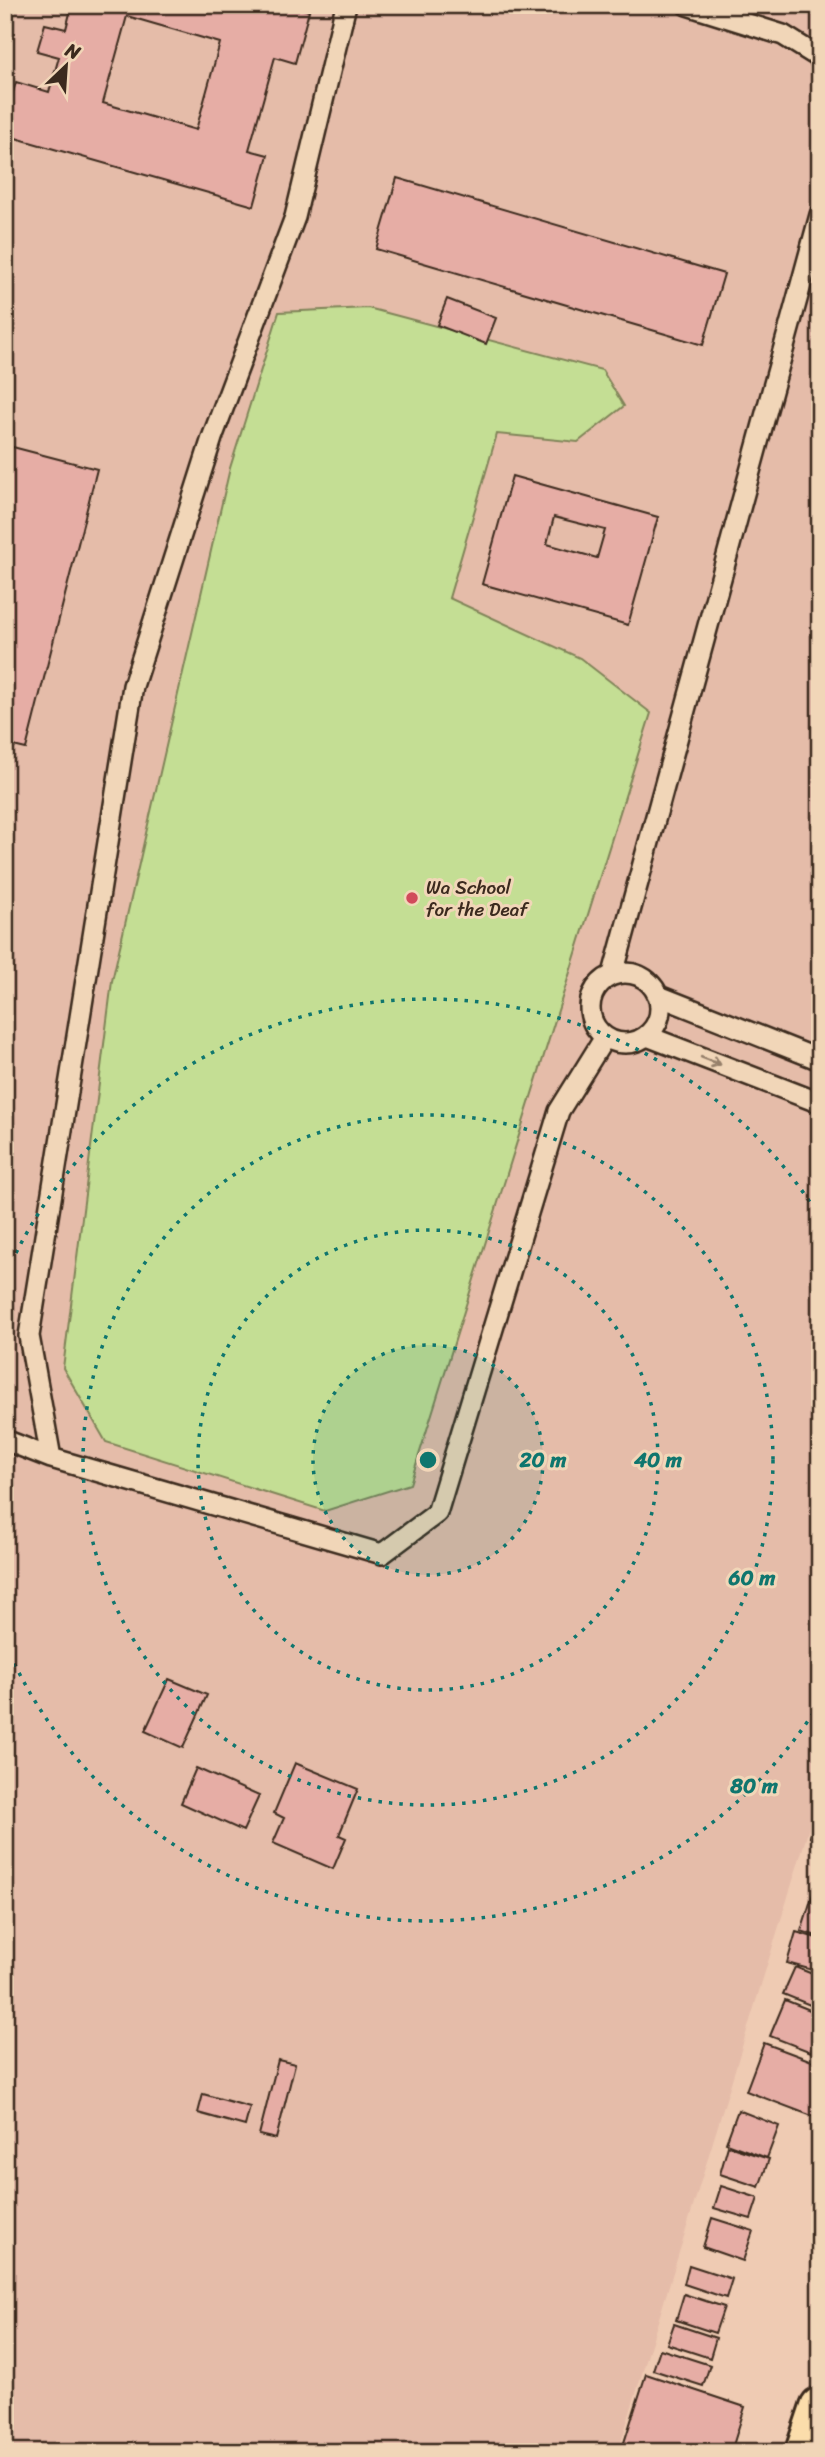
<svg xmlns="http://www.w3.org/2000/svg" width="825" height="2457" font-family="Sriracha,sans-serif">
<style>
.built{fill:#e5bca9}
.green{fill:#c4de94;stroke:#808459;stroke-width:2}
.building{fill:#e6ada5;stroke:#3b2a1e;stroke-width:2;fill-rule:evenodd}
.lines{fill:none;stroke-linecap:round;stroke-linejoin:round}
.service-casing{stroke:#3b2a1e;stroke-width:24}
.trunk-casing{stroke:#3b2a1e;stroke-width:44}
.service{stroke:#f1d6b8;stroke-width:19}
.trunk{stroke:#fbddab;stroke-width:38}
.oneway{stroke:#96806b}
.ring{fill:none;stroke:#0f766e;stroke-width:3.5;stroke-dasharray:3.5 7}
.poi-dot{fill:#d1495b;stroke:#f1d6b8;stroke-width:2.5}
.labels{text-anchor:middle;dominant-baseline:central;stroke-width:6;stroke-linejoin:round;paint-order:stroke}
.poi-label{font-size:19px;fill:#3b2a1e;stroke:#f1d6b8;text-anchor:start}
.centre{fill:#0f766e;stroke:#f1d6b8;stroke-width:3.5}
.ring-label{font-size:21px;text-anchor:middle;font-weight:bold;fill:#0f766e;stroke:#f1d6b8;stroke-width:6;stroke-linejoin:round;paint-order:stroke}
</style>
<rect width="100%" height="100%" fill="#efcbb3"/>
<filter id="ink" filterUnits="userSpaceOnUse"><feTurbulence type="fractalNoise" baseFrequency=".0143" numOctaves="2"/><feDisplacementMap in="SourceGraphic" scale="14" xChannelSelector="R" yChannelSelector="G"/><feConvolveMatrix kernelMatrix="1 2 1 2 8 2 1 2 1" color-interpolation-filters="sRGB"/></filter>
<g filter="url(#ink)">
<!-- built -->
<path class="built" d="M5,5H820V1792L618,2452H5Z"/>
<!-- green -->
<path class="green" d="M368,308L602,370L624,406L578,442L497,434L449,598L580,658L651,713L410,1484L325,1511L106,1442L63,1368L112,981L230,468L279,312Z"/>
<!-- building -->
<path class="building" d="M72,5H289L309,11L295,63L275,57L249,150L268,155L254,206L5,135V119L16,82L49,92L59,57L37,51L45,24L66,29ZM127,16L220,43L196,130L103,103Z
M397,178L724,274L703,345L376,249Z
M447,299L496,318L486,344L437,325Z
M5,445L97,469L26,749L5,744Z
M512,476L658,517L628,625L482,584ZM554,517L605,530L597,558L547,544Z
M169,1679L207,1695L183,1748L145,1731Z
M295,1763L358,1789L339,1835L346,1838L333,1869L273,1843L284,1818L274,1813Z
M196,1768L259,1796L243,1831L181,1803Z
M820,1804V1840L810,1837Z
M820,1872V1937L801,1931Z
M796,1932L820,1939V1972L787,1963Z
M795,1967L820,1977V2009L783,1994Z
M785,2000L820,2014V2029L811,2052L770,2036Z
M764,2043L820,2064V2119L746,2091Z
M278,2060L295,2064L276,2139L259,2135Z
M203,2094L250,2107L245,2126L198,2113Z
M738,2110L779,2126L767,2158L726,2143Z
M728,2146L769,2159L759,2187L720,2174Z
M721,2186L758,2198L751,2219L714,2208Z
M712,2218L753,2231L743,2261L703,2247Z
M689,2265L732,2279L726,2298L684,2284Z
M684,2294L724,2307L715,2333L676,2320Z
M674,2324L716,2338L710,2358L667,2344Z
M660,2349L710,2365L703,2386L653,2370Z
M646,2374L745,2407L731,2452H630L622,2449Z"/>
<g class="lines">
<defs>
<path id="service" d="M687,5L783,35L820,58
M590 1008a35 35 0 1 1 70 0a35 35 0 1 1-70 0Z
M613,974L820,215
M659,996L820,1060
M647,1036L820,1103
M5,1440L51,1458L382,1554L437,1513L559,1111L605,1037
M51,1458L29,1336L133,686L212,438L295,217L346,5"/>
<path id="trunk" d="M805,2452L820,2407"/>
</defs>
<!-- service casing -->
<use href="#service" class="service-casing"/>
<!-- trunk casing -->
<use href="#trunk" class="trunk-casing"/>
<!-- service -->
<use href="#service" class="service"/>
<!-- trunk -->
<use href="#trunk" class="trunk"/>
</g>
<!-- one-way arrows -->
<defs><path id="oneway-shaft" d="M-6 0H5M1.5-3L5.5 0L1.5 3" fill="none" stroke-width="1.6" stroke-linecap="round" stroke-linejoin="round" transform="scale(1.75)"/></defs>
<use class="oneway" href="#oneway-shaft" transform="translate(711 1061) rotate(21)"/>
</g>
<!-- distance rings -->
<circle cx="428" cy="1460" r="115" fill="#0f766e" fill-opacity=".12"/>
<g class="ring">
<circle cx="428" cy="1460" r="115"/>
<circle cx="428" cy="1460" r="230"/>
<circle cx="428" cy="1460" r="345"/>
<path d="M819 1704A461 461 0 0 1 7 1648M7 1272A461 461 0 0 1 819 1216"/>
</g>
<!-- markers -->
<circle class="poi-dot" cx="412" cy="898" r="7"/>
<g class="labels">
<!-- poi labels -->
<g class="poi-label">
<text x="426" y="887">Wa School<tspan x="426" dy="22">for the Deaf</tspan></text>
</g>
</g>
<circle cx="428" cy="1460" r="10" class="centre"/>
<g class="ring-label">
<text x="543" y="1467">20 m</text>
<text x="658" y="1467">40 m</text>
<text x="752" y="1585">60 m</text>
<text x="754" y="1793">80 m</text>
</g>
<!-- margin -->
<rect width="825" height="2457" fill="none" stroke="#f1d6b8" stroke-width="28"/>
<rect x="14" y="14" width="797" height="2429" fill="none" stroke="#3b2a1e" stroke-width="2.5" filter="url(#ink)"/>
<!-- north arrow -->
<g transform="translate(66 66) rotate(25)" stroke="#f1d6b8" stroke-width="5" paint-order="stroke">
<path d="M0-5L12 26L0 18L-12 26Z" fill="#3b2a1e"/>
<text y="-10" font-size="19" font-weight="bold" text-anchor="middle" fill="#3b2a1e">N</text>
</g>
</svg>
